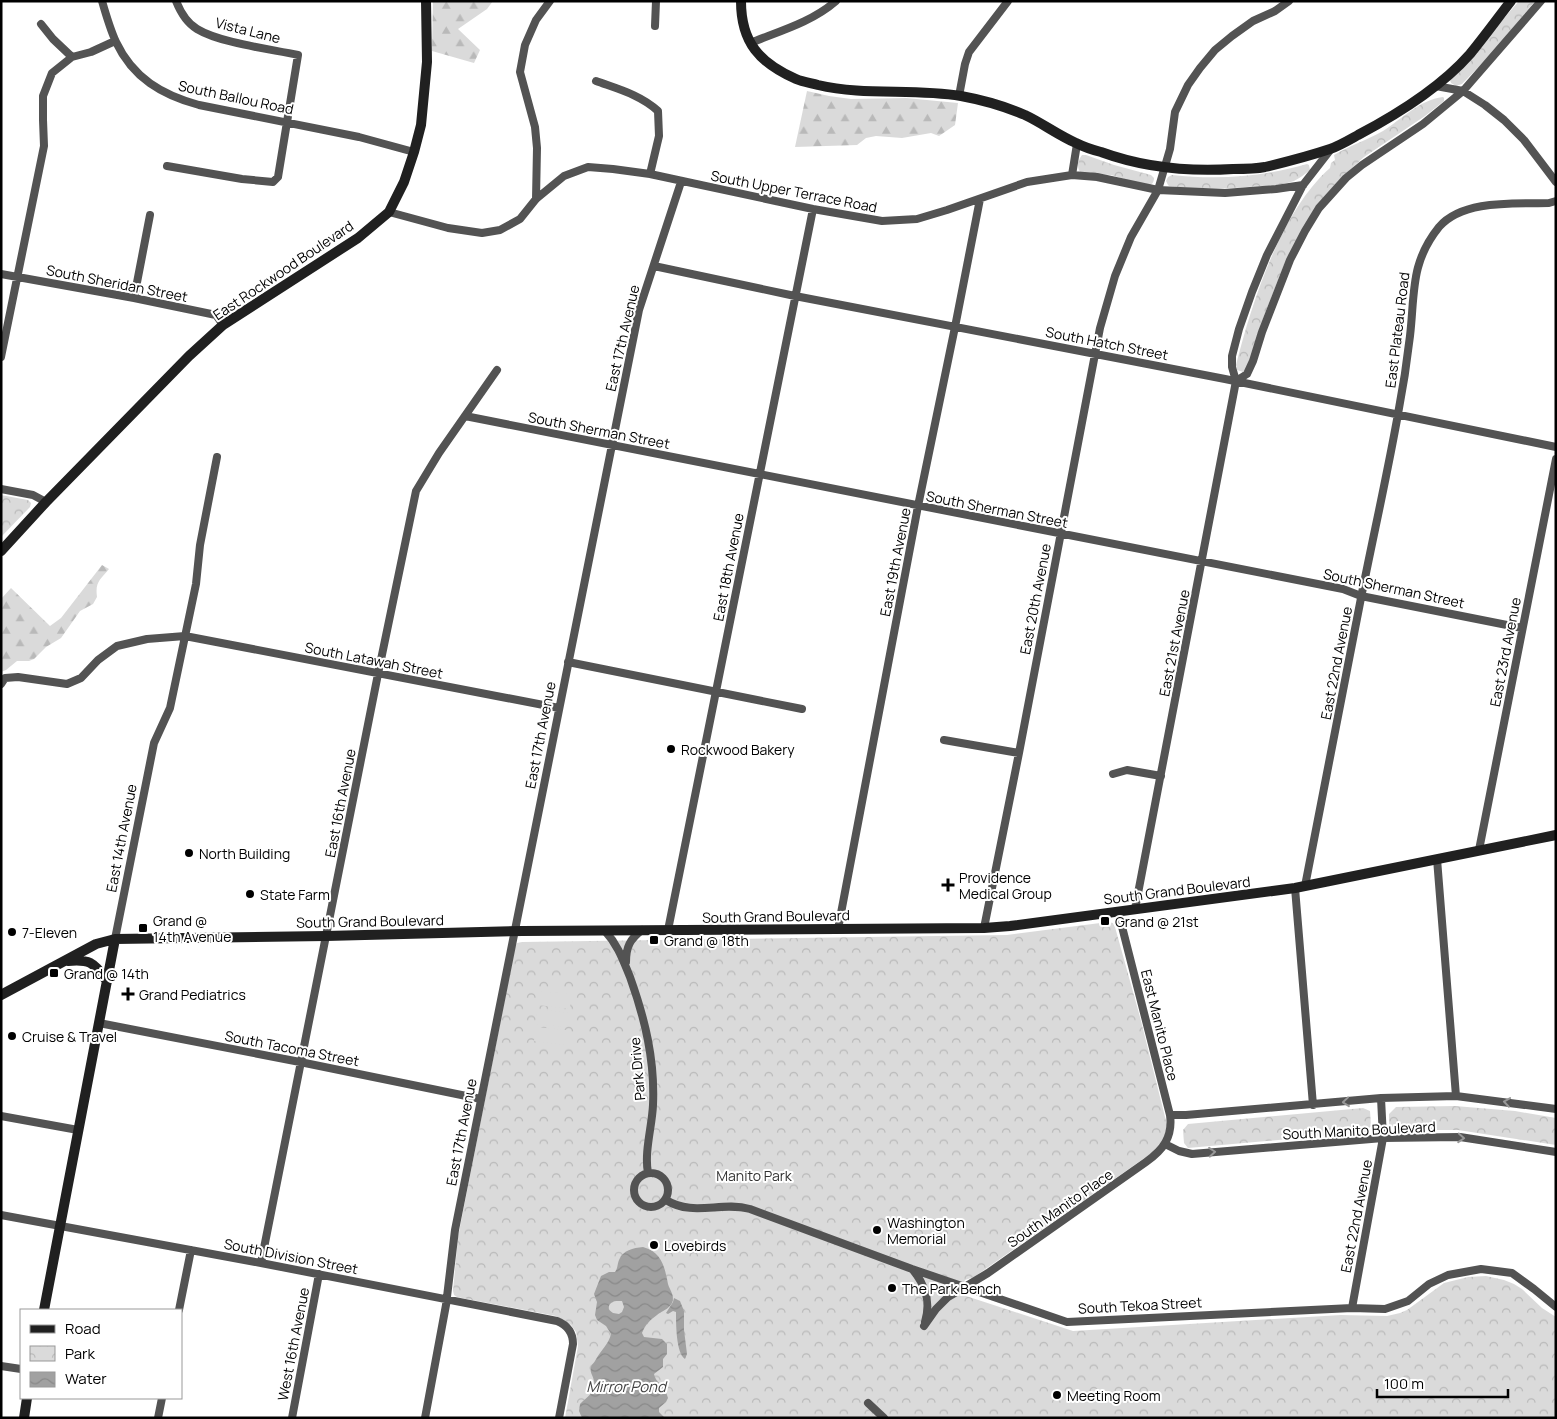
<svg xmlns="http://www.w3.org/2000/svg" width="1557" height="1419" font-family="Manrope,sans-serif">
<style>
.forest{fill:url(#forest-firs)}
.park{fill:url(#park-crowns)}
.pitch{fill:#dadada}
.water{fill:url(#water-waves);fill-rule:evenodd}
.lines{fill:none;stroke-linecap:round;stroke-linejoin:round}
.street{stroke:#535353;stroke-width:8}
.secondary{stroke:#202020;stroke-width:10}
.oneway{stroke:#989898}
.poi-dot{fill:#000;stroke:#fff;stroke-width:2}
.labels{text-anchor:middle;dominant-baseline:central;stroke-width:4;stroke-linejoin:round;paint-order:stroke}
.street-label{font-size:14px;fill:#000;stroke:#fff}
.poi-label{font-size:14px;fill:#000;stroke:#fff;text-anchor:start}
.park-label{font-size:14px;fill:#313131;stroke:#fff}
.water-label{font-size:15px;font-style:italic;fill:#424242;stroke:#fff}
</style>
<defs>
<pattern id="forest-firs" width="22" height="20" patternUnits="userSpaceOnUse" patternTransform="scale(1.25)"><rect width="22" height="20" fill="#dadada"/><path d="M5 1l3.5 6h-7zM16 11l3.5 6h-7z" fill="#b9b9b9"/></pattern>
<pattern id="park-crowns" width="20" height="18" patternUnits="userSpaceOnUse" patternTransform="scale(1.25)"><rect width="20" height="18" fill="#dadada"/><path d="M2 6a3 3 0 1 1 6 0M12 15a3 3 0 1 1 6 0" fill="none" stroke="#b9b9b9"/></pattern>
<pattern id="water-waves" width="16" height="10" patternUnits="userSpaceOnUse" patternTransform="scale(1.25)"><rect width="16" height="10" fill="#a1a1a1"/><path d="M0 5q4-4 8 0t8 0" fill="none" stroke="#898989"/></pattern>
</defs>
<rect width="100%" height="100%" fill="#fff"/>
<!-- forest -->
<path class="forest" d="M433,1H493L487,9L458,29L480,50L474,63L432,51Z
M807,91L829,96L851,99L906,98L958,103L955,125L939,136L931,133L902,138L876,136L866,138L857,145L795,147Z
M102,565L109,569C100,580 95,582 97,597L93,604L80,611L61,638L46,647L34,659L29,661H17L6,670L1,672V599L11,588L50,626L61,618Z"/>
<!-- park -->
<path class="park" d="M1519,1H1535L1494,51L1462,84L1456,86L1451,83L1450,80Z
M1443,97L1444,98V101L1425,116L1364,157L1339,180L1317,205L1285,262L1259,329L1248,368L1243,372L1237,370L1236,365C1252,302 1281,211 1330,168L1331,163L1335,160L1334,155C1349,146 1367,140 1383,131C1402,119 1419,100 1443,97Z
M1082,155H1086L1114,165L1151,175L1154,178C1154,182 1152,185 1148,186L1111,175L1081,173C1076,168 1078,160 1082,155Z
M1307,164L1309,165L1310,170C1305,174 1300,178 1294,181C1283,185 1270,186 1259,186C1229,189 1199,190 1169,186L1168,185L1166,181L1168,177L1172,175C1218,180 1263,177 1307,164Z
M1,495L28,500L31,503L30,507L1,537Z
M1108,922L1113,923L1115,927L1140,1017L1167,1125L1165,1137L1153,1152L974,1277L965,1280L960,1294L1073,1331L1341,1315L1387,1316L1400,1313L1407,1310L1444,1283L1468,1277L1486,1276L1504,1280L1514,1284L1522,1289L1542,1308L1556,1317V1418H565L578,1346L576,1332L571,1325L556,1316L457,1297L454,1295L453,1291L458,1237L515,947L517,943L522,942L1007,935Z
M1455,1106L1515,1111L1556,1118V1145L1458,1130H1396L1389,1124V1114L1396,1107Z
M1363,1108L1370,1111L1371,1126L1366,1132L1188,1148L1184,1143L1183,1130L1188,1124Z"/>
<!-- pitch -->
<path class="pitch" d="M539,991L571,994L570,1009L538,1005Z
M537,1009L569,1013L567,1027L535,1024Z
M536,1027L567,1030L566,1045L534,1041Z"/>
<!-- water -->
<path class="water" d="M643,1247C662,1252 665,1268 668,1284C670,1291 675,1295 672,1303C669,1309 662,1311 657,1315C650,1320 645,1325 642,1333L644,1337L662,1339L667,1344V1354L663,1359V1367L654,1374C655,1382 665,1386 668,1398L666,1402L659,1408V1412L665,1418H582L579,1411L580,1404C590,1394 599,1391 592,1375C591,1373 590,1370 591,1367C591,1365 594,1363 595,1361C600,1351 609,1344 611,1334L606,1326L597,1320L595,1315L597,1302L594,1294L601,1276L609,1272H615C618,1268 617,1265 619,1260C623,1250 633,1248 643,1247ZM615,1301H622L624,1307L622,1312L619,1314L613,1313L609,1310C608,1304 611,1303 615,1301Z
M674,1298L680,1301L684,1311V1330L687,1354L685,1359C676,1353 676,1323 676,1312L673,1311L668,1314L666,1313L673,1302Z"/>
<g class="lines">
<!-- street -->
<path class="street" d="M102,1C106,15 110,29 116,42C133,78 162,95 199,105L359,137L414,152
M41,24L53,39L72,57
M655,26L656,1
M750,43C780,31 812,22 836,1
M596,81C618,89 641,95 658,111L659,136L650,174
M1436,86L1463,91L1485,105L1504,120L1524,140L1556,182
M959,96L965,64L969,52L1008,1
M167,166L242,179L273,182L278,177L298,55C270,49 220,43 197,29C187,23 180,11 176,1
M1072,175L1077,144
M536,199L537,148L535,127L520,72L525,45L536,20L550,1
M389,212L448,228L482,233L500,230L520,219L536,199L564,176L588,167L613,169L650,174L813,209L882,221L917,219L947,210L1027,182L1072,175L1097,177L1158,190L1225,193L1276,189L1303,185
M654,266L795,296L1225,379L1556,447
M1,274L134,298L216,315L223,325
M134,298L150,215
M1,357L44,146L43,120V96L52,73L72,57L91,52L115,41
M1236,381L1247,374L1253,361L1262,332L1290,260L1305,231L1319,208L1346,178L1362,165L1423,124L1463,91L1541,1
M465,416L1343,589L1361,596L1522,628
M1,489L33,495L46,502
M568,662L802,709
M1,684L5,678L18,677L67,684L81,678L98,660L117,646L147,639L185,636L559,708
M944,740L1019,753
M1113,774L1127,770L1161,776
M1479,850L1556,459
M1437,859L1456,1096
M1305,886C1324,790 1342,694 1361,598C1373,537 1387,476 1398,414C1403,388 1407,362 1410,336C1415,293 1410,263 1439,227C1463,199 1516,204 1549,203L1556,201
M1295,888L1313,1105
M1135,909L1236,381L1232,367V356L1239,329L1252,292L1267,255L1303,185L1331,149
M984,928L1019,753L1100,328L1115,276L1131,237L1158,190L1170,149L1175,112L1188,85L1200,68L1215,50L1232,36L1253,21L1275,11L1289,1
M838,929L918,506L955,327L980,199
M668,930L813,209
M605,931C618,945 623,960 630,977C645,1019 655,1060 653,1105C652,1127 644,1152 648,1173
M115,939L154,743L170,708L196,584L200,545L217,457
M626,962C626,947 630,939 642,930
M99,1023L300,1062L481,1099
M1170,1115H1186L1381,1098L1456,1096L1556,1109
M1,1116L78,1130
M1165,1144L1179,1151L1192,1154L1383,1138L1460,1137L1556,1152
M634 1190a17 17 0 1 1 34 0a17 17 0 1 1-34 0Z
M666,1200C693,1217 721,1201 750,1209L912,1269L1067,1322L1352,1308L1385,1309L1408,1301L1429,1284L1448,1275L1481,1269L1512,1273L1534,1289L1556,1307
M1,1215L261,1263L557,1321C567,1325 573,1332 573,1344L559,1418
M261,1263L378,674L416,491L439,453L497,370
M913,1270C926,1286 931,1302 925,1322
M1352,1308L1383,1138L1381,1098
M179,1310L191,1250
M924,1326L936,1309L948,1297L988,1273L1146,1162C1163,1150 1173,1137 1170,1115L1118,911
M1,1366L21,1369
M868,1403L884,1418
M158,1418L162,1398
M292,1418L319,1274
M425,1418L446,1305L455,1230L639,310L681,182"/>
<!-- secondary -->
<path class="secondary" d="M741,1C741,43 760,63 796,79C803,82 811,83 818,85C865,96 913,88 961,96C983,100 1004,106 1025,115C1042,123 1058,135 1076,143C1084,147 1093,150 1101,152C1145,168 1187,172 1233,169C1244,169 1255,169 1265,167C1286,162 1309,156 1330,149C1339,146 1349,140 1358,135C1396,115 1441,87 1470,54C1484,37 1497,19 1511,1
M1,551L46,502L189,356L223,325L358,238L389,212L404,182L414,152L421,125L427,62L426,1
M68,961C92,959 93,963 107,981
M1,995L96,944L115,939L326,936L522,931L984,928L1010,926L1295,888L1556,835
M44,1310L115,939
M24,1418L27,1398"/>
</g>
<!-- one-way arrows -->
<defs><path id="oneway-chevron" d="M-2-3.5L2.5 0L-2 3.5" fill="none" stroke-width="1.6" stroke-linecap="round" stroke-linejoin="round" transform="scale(1.25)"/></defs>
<g class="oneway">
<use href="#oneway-chevron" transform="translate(1346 1102) rotate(174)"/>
<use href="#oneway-chevron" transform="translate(1507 1102) rotate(-172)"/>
<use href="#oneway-chevron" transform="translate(1461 1138) rotate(4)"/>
<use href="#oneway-chevron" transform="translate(1212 1152) rotate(-5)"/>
</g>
<!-- markers -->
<g class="poi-dot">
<circle cx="671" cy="749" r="5"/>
<circle cx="189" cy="853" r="5"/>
<path d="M945.5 877.5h5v5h5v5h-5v5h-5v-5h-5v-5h5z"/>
<circle cx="250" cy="894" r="5"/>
<rect x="1100" y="916" width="10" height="10" rx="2.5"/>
<rect x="138" y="923" width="10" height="10" rx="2.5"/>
<circle cx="12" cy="932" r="5"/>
<rect x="649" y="935" width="10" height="10" rx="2.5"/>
<rect x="49" y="968" width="10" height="10" rx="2.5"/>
<path d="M125.5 986.5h5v5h5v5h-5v5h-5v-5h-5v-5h5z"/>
<circle cx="12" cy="1036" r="5"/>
<circle cx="877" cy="1230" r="5"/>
<circle cx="654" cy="1245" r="5"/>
<circle cx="892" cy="1288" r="5"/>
<circle cx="1057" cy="1395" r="5"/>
</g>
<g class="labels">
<!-- street labels -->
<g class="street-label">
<text transform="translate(248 30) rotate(14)">Vista Lane</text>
<text transform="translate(236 97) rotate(12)">South Ballou Road</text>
<text transform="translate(794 191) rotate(11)">South Upper Terrace Road</text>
<text transform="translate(283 270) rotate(-34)">East Rockwood Boulevard</text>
<text transform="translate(117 283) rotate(11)">South Sheridan Street</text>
<text transform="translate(1397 330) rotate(-83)">East Plateau Road</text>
<text transform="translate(622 338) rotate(-77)">East 17th Avenue</text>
<text transform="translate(1107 343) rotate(11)">South Hatch Street</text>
<text transform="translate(599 430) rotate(11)">South Sherman Street</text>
<text transform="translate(997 509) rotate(11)">South Sherman Street</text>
<text transform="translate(895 562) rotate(-79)">East 19th Avenue</text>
<text transform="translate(728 567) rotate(-79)">East 18th Avenue</text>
<text transform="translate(1394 588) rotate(12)">South Sherman Street</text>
<text transform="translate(1035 599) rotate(-79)">East 20th Avenue</text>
<text transform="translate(1174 643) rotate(-79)">East 21st Avenue</text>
<text transform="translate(1505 652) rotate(-79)">East 23rd Avenue</text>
<text transform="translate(374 660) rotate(11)">South Latawah Street</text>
<text transform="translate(1336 663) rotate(-79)">East 22nd Avenue</text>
<text transform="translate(540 735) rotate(-79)">East 17th Avenue</text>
<text transform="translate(340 803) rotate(-79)">East 16th Avenue</text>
<text transform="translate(121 838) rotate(-79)">East 14th Avenue</text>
<text transform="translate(1177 890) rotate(-7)">South Grand Boulevard</text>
<text transform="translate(776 916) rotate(-1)">South Grand Boulevard</text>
<text transform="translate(370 921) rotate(-1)">South Grand Boulevard</text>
<text transform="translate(1160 1025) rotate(76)">East Manito Place</text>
<text transform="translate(292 1048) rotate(11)">South Tacoma Street</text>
<text transform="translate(637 1069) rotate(-95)">Park Drive</text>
<text transform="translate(1359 1130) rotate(-3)">South Manito Boulevard</text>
<text transform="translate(461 1132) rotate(-79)">East 17th Avenue</text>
<text transform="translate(1060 1208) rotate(-35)">South Manito Place</text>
<text transform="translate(1356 1216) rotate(-79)">East 22nd Avenue</text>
<text transform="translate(291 1256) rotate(11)">South Division Street</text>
<text transform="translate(1140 1305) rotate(-3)">South Tekoa Street</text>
<text transform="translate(293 1344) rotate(-79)">West 16th Avenue</text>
</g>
<!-- poi labels -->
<g class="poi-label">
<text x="681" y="749">Rockwood Bakery</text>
<text x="199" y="853">North Building</text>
<text x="959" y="877">Providence<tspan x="959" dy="16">Medical Group</tspan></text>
<text x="260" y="894">State Farm</text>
<text x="153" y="920">Grand @<tspan x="153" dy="16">14th Avenue</tspan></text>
<text x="1115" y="921">Grand @ 21st</text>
<text x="22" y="932">7-Eleven</text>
<text x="664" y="940">Grand @ 18th</text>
<text x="64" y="973">Grand @ 14th</text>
<text x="139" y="994">Grand Pediatrics</text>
<text x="22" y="1036">Cruise &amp; Travel</text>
<text x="887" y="1222">Washington<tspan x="887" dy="16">Memorial</tspan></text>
<text x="664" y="1245">Lovebirds</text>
<text x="902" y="1288">The Park Bench</text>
<text x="1067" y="1395">Meeting Room</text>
</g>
<!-- park labels -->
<g class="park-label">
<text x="754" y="1175">Manito Park</text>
</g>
<!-- water labels -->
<g class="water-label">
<text x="626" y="1386">Mirror Pond</text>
</g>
</g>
<!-- border -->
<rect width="1557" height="1419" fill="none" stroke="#000000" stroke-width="5"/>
<!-- legend -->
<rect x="20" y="1309" width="162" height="90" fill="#ffffff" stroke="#999999"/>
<rect x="30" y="1325" width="25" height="8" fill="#202020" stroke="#999999"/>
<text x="65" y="1334" font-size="15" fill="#000000">Road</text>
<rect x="30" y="1346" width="25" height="15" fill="url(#park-crowns)" stroke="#999999"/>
<text x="65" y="1359" font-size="15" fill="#000000">Park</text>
<rect x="30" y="1372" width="25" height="15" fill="url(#water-waves)" stroke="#999999"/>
<text x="65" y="1384" font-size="15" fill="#000000">Water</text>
<!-- scale -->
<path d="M1377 1389v8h131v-8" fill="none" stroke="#000000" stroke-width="2.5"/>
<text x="1384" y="1389" font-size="15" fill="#000000" stroke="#ffffff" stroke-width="4" paint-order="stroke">100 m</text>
</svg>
